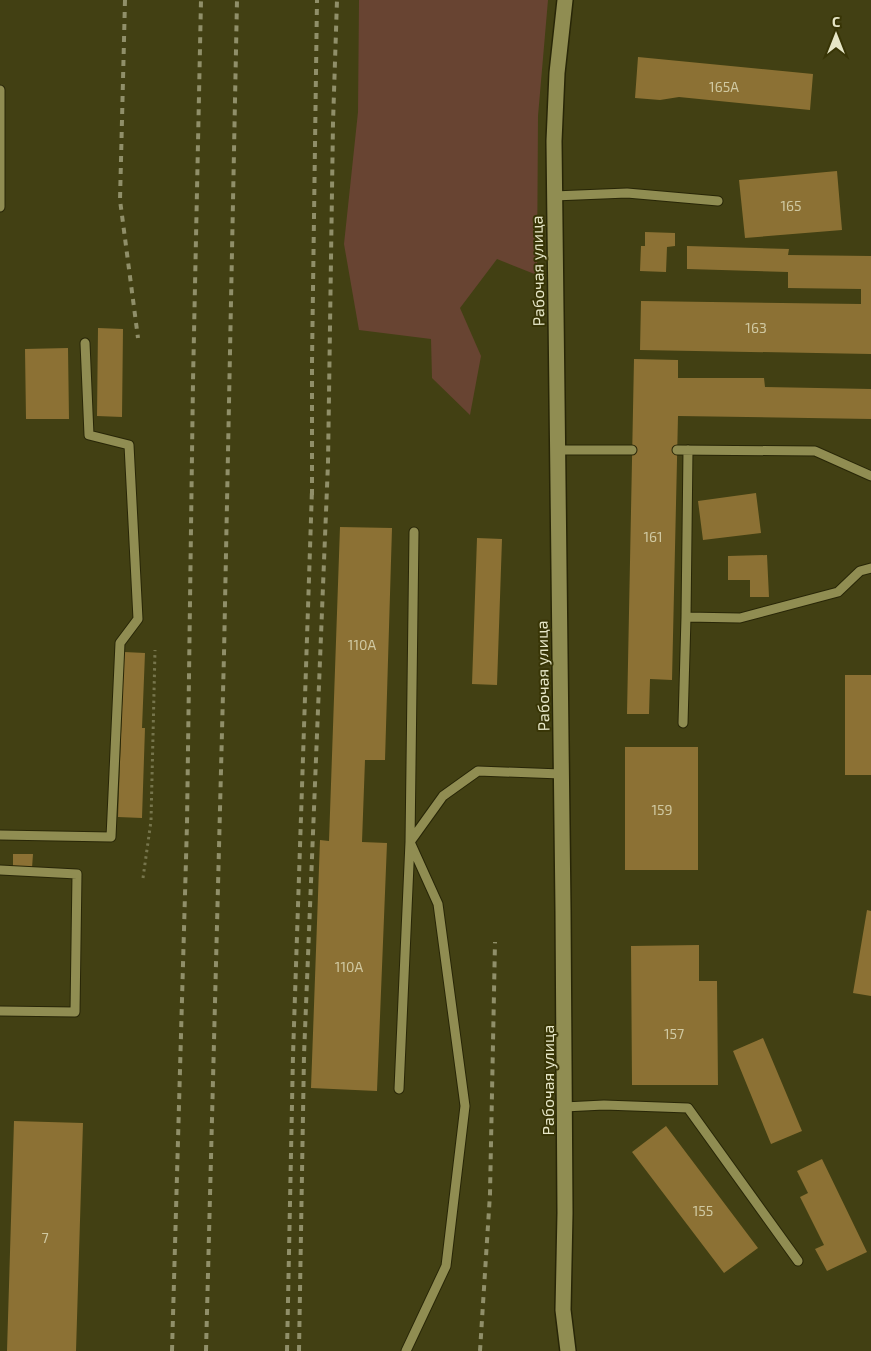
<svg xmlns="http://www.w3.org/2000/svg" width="871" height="1351" font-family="'Exo 2',sans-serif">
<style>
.green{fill:#684432}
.building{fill:#8c7134}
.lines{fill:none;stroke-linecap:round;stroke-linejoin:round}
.lane-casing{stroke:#282607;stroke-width:11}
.secondary-casing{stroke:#282607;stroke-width:18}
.path{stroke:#76754c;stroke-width:3;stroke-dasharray:2.5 4;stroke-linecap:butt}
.lane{stroke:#908d52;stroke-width:9}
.secondary{stroke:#908d52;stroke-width:15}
.rail{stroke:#908f69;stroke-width:4;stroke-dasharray:6 6;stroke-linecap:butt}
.labels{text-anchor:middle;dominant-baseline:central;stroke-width:4;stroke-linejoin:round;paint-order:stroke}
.number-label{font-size:14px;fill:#d0c9a2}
.street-label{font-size:16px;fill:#e6e6c7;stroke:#383506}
</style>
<rect width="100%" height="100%" fill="#424013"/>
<!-- green -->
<path class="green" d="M359,0H548L538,116L537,275L497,259L460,308L481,356L470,415L432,378L431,339L359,330L344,244L358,112Z"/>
<!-- building -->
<path class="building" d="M638,57L813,74L810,110L679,97L660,100L635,98Z
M837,171L842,230L745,238L739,180Z
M645,232L675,233V246L667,247L666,272L640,271L641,246H645Z
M687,246L789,249L788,255L871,256V354L640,350L641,301L861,304V289L788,288V272L687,269Z
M98,328L123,329L122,417L97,416Z
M68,348L69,419H26L25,349Z
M634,359L678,360V378H764L765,387L871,389V419L678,416L672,680L650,679L649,714H627Z
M756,493L761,533L703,540L698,501Z
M340,527L392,528L385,760H365L362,842L387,843L377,1091L311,1088L320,840L329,841Z
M477,538L502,539L497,685L472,684Z
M767,555L769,597H750V580H728V556Z
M124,652L145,653L142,728H145L142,818L118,817Z
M845,675H871V775H845Z
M625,747H698V870H625Z
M13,854H33L32,868L13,867Z
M867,910L871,911V996L853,993Z
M699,945V981H717L718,1085H632L631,946Z
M763,1038L802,1131L771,1144L733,1051Z
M14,1121L83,1123L76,1351H7Z
M666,1126L758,1248L724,1273L632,1152Z
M822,1159L867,1252L827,1271L815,1249L824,1245L800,1197L808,1193L797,1171Z"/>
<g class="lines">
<defs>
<path id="lane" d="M0,90V207
M554,196L627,193L718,201
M556,450H632
M677,450L815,451L871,476
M686,617L740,618L838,592L860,571L871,568
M683,723L686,617L688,450
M0,835L111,837L120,643L138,619L129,445L89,435L85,343
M0,870L77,874L75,1012L0,1011
M399,1089L410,842L443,796L478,771L561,774
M564,1107L604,1105L688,1108L798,1261
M406,1351L446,1266L465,1106L438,904L410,842L414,532"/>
<path id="secondary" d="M565,0L557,73L554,141L563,910L565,1213L563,1310L568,1351"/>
</defs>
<!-- lane casing -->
<use href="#lane" class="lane-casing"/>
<!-- secondary casing -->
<use href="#secondary" class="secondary-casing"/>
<!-- path -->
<path class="path" d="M143,878L151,821L155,650"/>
<!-- lane -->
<use href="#lane" class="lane"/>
<!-- secondary -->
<use href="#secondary" class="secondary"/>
<!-- rail -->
<path class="rail" d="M125,0L120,200L138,338
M312,495V362L317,0
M172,1351L187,824L193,381L201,0
M206,1351L224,654L237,0
M287,1351L293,1055L312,489
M299,1351L304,1055L328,463L333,123L337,0
M480,1351L490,1194L495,942"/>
</g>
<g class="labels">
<!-- number labels -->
<g class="number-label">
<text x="724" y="86">165А</text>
<text x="791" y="205">165</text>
<text x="756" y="327">163</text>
<text x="653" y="536">161</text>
<text x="362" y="644">110А</text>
<text x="662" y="809">159</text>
<text x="349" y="966">110А</text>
<text x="674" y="1033">157</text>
<text x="703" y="1210">155</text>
<text x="45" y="1237">7</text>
</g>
<!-- street labels -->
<g class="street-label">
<text transform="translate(537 271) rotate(-91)">Рабочая улица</text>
<text transform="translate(542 676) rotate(-91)">Рабочая улица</text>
<text transform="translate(547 1080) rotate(-90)">Рабочая улица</text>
</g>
</g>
<!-- north arrow -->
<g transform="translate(836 35)" stroke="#383506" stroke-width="4" paint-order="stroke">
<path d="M0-4L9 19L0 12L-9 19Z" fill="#e6e6c7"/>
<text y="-8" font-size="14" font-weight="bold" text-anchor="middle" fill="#e6e6c7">С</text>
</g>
</svg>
